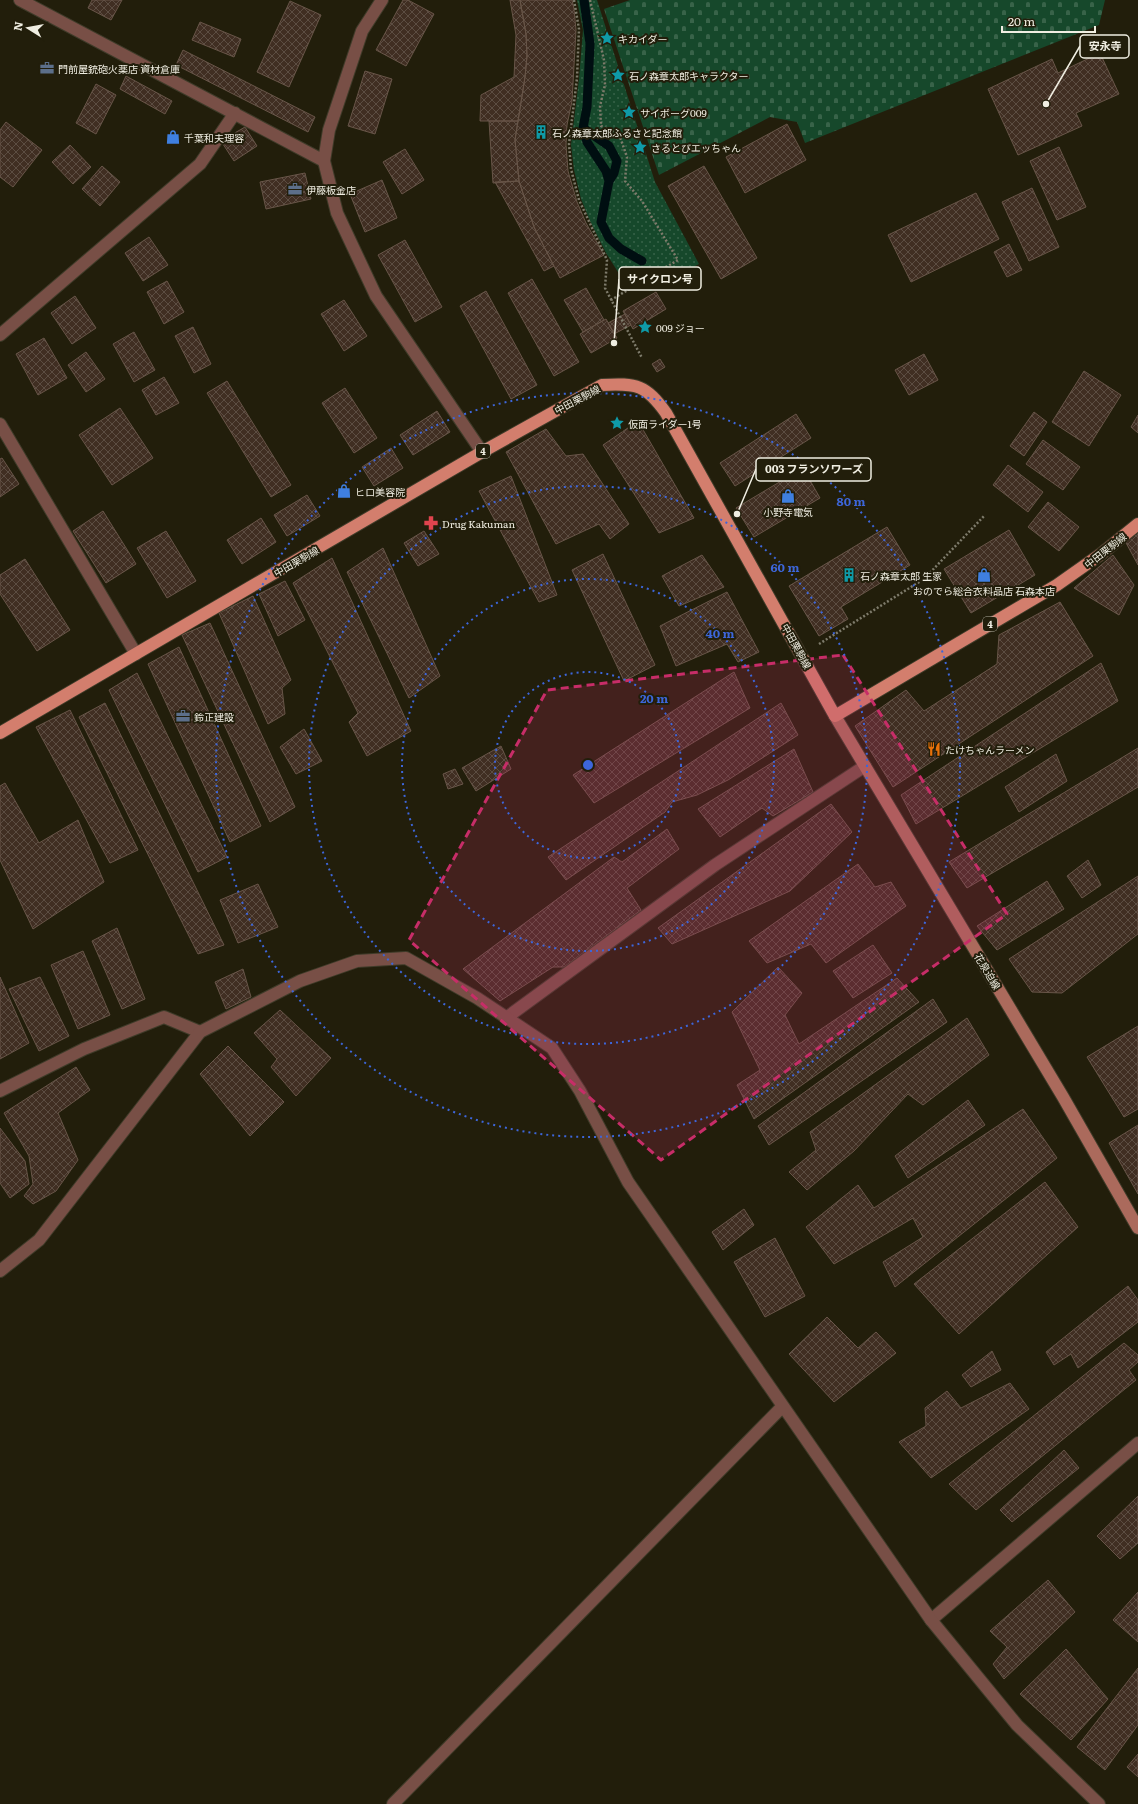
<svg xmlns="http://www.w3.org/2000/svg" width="1138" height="1804" font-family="Literata,'Noto Sans JP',serif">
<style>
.cemetery{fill:url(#cemetery-stones)}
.garden{fill:url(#garden-dots)}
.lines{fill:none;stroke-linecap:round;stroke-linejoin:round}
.stream{stroke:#000e11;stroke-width:9}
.building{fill:url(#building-cross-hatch);stroke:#685548}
.lane-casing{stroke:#3f3b29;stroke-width:14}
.street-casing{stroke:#3f3b29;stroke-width:14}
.secondary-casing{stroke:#3f3b29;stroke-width:14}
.primary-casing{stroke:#3f3b29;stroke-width:14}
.path{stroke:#7e7b6b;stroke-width:2.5;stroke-dasharray:2 2;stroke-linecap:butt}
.lane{stroke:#784f46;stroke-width:12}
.street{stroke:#784f46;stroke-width:12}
.secondary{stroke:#ab6a5c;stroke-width:12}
.primary{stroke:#d37e6d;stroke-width:12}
.marked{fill:#c72d68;fill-opacity:0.2;stroke:#c72d68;stroke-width:3;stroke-dasharray:8 5;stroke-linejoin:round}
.ring{fill:none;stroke:#3d66da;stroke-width:2;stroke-dasharray:2 4}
.labels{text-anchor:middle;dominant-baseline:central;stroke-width:4;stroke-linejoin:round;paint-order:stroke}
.shield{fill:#221e0b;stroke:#b2b0a2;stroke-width:1}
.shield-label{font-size:9px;font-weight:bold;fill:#f0eee2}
.poi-label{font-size:10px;fill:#f0eee2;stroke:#221e0b;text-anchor:start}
.street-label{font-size:10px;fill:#f0eee2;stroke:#221e0b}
.centre{fill:#3d66da;stroke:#221e0b;stroke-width:2}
.ring-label{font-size:12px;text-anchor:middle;font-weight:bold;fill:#3d66da;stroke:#221e0b;stroke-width:4;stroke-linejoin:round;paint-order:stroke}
.leader{fill:none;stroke:#f0eee2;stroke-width:1.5}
.callout-dot{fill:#f0eee2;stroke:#221e0b;stroke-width:1.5}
.callout{fill:#221e0b;stroke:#f0eee2;stroke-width:1.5}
.callout-label{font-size:11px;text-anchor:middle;font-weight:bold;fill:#f0eee2}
</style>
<defs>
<pattern id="cemetery-stones" width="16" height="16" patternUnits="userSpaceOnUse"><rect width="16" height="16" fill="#16482b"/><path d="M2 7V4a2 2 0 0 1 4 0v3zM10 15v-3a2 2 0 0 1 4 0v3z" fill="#386349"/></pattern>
<pattern id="garden-dots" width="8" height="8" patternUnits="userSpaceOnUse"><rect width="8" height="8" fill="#16482b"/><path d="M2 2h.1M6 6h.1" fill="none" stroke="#386349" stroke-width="1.8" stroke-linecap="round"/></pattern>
<pattern id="building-cross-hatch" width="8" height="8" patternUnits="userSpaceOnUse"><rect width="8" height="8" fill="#402e22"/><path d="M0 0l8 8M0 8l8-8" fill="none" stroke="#5c4d42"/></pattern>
</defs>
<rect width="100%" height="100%" fill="#221e0b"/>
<!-- cemetery -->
<path class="cemetery" d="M630,0H1105L1099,25L805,143L797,122L770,117L659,175L604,9Z"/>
<!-- garden -->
<path class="garden" d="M577,0H597L655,182L699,264L651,291L623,280L606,253L590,221L581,199L574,170L571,145L579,79L583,30Z"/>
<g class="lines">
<!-- stream -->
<path class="stream" d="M584,0L590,44L587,107L583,128L587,142L606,171L609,181L601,222L609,238L621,249L642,261
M583,128L609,146L617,161L614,173L609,181"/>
</g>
<!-- building -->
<path class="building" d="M92,0H122L111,20L88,8Z
M403,0H408L434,14L406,66L376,50Z
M510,0H520L526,34L527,56L525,77L518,121H480L481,95L514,77L516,35Z
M520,0H572L574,9L576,30L572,101L567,125L566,145L568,171L577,202L586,223L604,255L560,278L534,227L519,181L515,140L525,77L527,56L526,34Z
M290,1L321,15L289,87L257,72Z
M200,22L241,39L234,57L192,40Z
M183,50L315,117L308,132L176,65Z
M1100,53L1119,94L1076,113L1082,126L1018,155L988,89L1052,59L1058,73Z
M365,71L392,79L375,134L348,126Z
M126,76L172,101L165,114L120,89Z
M96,84L116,95L96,134L76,123Z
M489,121H518L515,140L519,181L493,183Z
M6,122L42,150L13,187L0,177V130Z
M787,124L806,160L745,193L726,157Z
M245,127L257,146L234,161L221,141Z
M70,145L91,167L73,184L52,162Z
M1059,147L1086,207L1057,220L1030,161Z
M405,149L424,180L402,194L383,162Z
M102,166L120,182L100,206L82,189Z
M704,166L757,258L721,279L668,186Z
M305,173L311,199L266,209L260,182Z
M382,180L397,218L365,232L350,194Z
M519,181L534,227L554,266L544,271L495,182Z
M1032,188L1059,247L1029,261L1002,202Z
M976,193L999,239L911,282L888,235Z
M149,237L168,265L143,281L125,253Z
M405,240L442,307L415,322L378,255Z
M1009,244L1022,270L1007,277L994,252Z
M532,279L579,362L554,376L508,293Z
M167,281L184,312L164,324L147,292Z
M586,288L604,320L583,332L564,300Z
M486,291L537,385L511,399L460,306Z
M656,292L666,309L633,329L623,311Z
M75,296L96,328L72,344L51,313Z
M344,300L367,336L344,351L321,314Z
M625,314L631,325L614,334L608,323Z
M606,319L617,338L591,353L580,334Z
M193,327L211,364L194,373L175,336Z
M134,332L155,370L134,382L113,344Z
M44,338L67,378L38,395L16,354Z
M86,352L105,379L86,392L68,365Z
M924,354L938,380L909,395L895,370Z
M660,359L665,367L657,372L652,364Z
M1084,371L1121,395L1089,446L1052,422Z
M164,377L179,403L156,415L142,390Z
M227,381L291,485L271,497L207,393Z
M345,388L377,438L354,453L322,403Z
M120,408L153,458L112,485L79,435Z
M437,411L450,432L413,455L400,435Z
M1034,412L1047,422L1024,456L1010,446Z
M796,414L811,438L735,486L720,463Z
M1138,415V433L1131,427Z
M638,421L694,518L659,533L603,445Z
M546,429L566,456L583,454L629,524L610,539L599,524L556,544L506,452Z
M1043,440L1080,467L1063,490L1026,464Z
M391,448L403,468L374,486L362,467Z
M2,458L19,484L0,497V459Z
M1008,465L1043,492L1028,512L993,485Z
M803,468L820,498L754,537L736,508Z
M511,476L557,595L539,602L479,491Z
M307,495L320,516L287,536L274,515Z
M1048,502L1079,527L1059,551L1028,527Z
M103,511L136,564L106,583L73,531Z
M261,518L276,542L242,564L227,540Z
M887,527L910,565L841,607L848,619L819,636L789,586Z
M1009,530L1035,575L971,613L944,569Z
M166,531L196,581L167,598L137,548Z
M424,531L439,554L418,566L404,543Z
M1138,532V565L1125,541Z
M383,548L440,676L409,698L347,572Z
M603,554L655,665L624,681L572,570Z
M702,555L724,587L679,606L662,576Z
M1113,555L1134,585L1119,615L1074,588Z
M332,558L411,731L367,756L349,722L358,713L293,583Z
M25,559L70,630L37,651L0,594V575Z
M285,581L305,620L278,636L259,594Z
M727,592L759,652L738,662L727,644L676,666L660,626Z
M253,596L291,680L282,688L285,714L268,724L219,613Z
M1060,602L1093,656L893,787L855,726L906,690L924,711L997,664L999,635Z
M210,623L295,807L270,822L182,635Z
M179,647L261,826L230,842L148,664Z
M1101,663L1118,701L916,824L901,795Z
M734,672L750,708L594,803L573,775Z
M137,673L227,857L198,872L109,690Z
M105,703L224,945L198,954L79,717Z
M781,703L798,735L728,780L697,795L672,802L665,812L566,880L548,857Z
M70,710L138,850L110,863L36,727Z
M304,729L322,761L296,774L280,747Z
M501,746L511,769L476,791L462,768Z
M1138,748V787L967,888L949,862Z
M794,749L813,792L773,816L762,808L720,837L698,809Z
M1056,754L1067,781L1019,812L1005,787Z
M455,769L463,784L448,789L443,774Z
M5,783L39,843L78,820L104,882L33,929L0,860V786Z
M831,804L852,832L790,891L672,944L658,928Z
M667,829L679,849L627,888L641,910L564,967H553L500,1001L463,969L614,857L622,862Z
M1088,860L1101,885L1082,898L1067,876Z
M858,864L875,887L891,882L906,906L826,963L811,944L767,963L749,941Z
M1138,876V934L1062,993L1032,992L1009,959Z
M1047,881L1064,909L997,950L977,926Z
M258,884L278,927L238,943L220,900Z
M117,928L145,999L122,1009L92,941Z
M873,945L892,973L853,998L833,971Z
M83,951L110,1015L78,1029L51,965Z
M778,967L802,993L785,1015L799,1044L897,978L919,1002L754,1119L737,1085L760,1070L732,1012Z
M243,969L251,997L226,1009L215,982Z
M0,977L29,1043L0,1059Z
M40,977L69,1036L39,1051L9,989Z
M933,999L947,1022L769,1145L758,1126Z
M280,1010L331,1058L296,1096L271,1067L277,1059L254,1033Z
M967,1018L989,1055L923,1105L908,1094L854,1151L807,1190L789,1172L816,1150L810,1132Z
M1138,1026V1109L1124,1117L1087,1057Z
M228,1046L284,1102L250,1136L200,1074Z
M76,1067L90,1090L58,1113L78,1160L56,1191L33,1204L24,1196L33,1184L29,1156L4,1113Z
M968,1100L985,1125L908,1178L895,1156Z
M1023,1109L1057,1158L895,1287L883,1262L923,1237L913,1218L834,1264L806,1227L858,1185L874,1208Z
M1138,1125V1194L1109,1143Z
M0,1128L25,1161L29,1184L10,1198L0,1183Z
M1045,1182L1078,1227L959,1334L914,1284Z
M744,1209L754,1225L723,1250L712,1232Z
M775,1238L805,1296L765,1317L734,1262Z
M1128,1286L1138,1300V1322L1078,1368L1071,1354L1054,1365L1046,1352Z
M827,1317L858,1348L876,1332L896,1353L834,1402L789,1354Z
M1124,1343L1138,1355V1362L1129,1370L1136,1380L976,1510L949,1484Z
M992,1351L1001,1370L971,1387L962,1375Z
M1010,1383L1029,1409L931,1478L899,1442L926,1426L925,1408L947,1391L961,1408Z
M1064,1450L1079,1468L1012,1522L1000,1510Z
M1138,1496V1543L1120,1559L1097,1536Z
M1048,1580L1075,1612L1004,1679L993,1664L1007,1647L990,1631Z
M1138,1592V1642L1113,1620Z
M1066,1649L1108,1699L1071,1740L1020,1694Z
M1138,1668V1725L1105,1770L1077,1747Z
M1138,1754V1777L1127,1767Z"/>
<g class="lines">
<defs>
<path id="lane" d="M506,1018L715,865L865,766
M0,1091L84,1049L164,1017L200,1032
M931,1620L1138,1443"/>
<path id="street" d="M20,0L324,161
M382,0L362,31L329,130L324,161L337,213L376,296L482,452
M0,335L200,164L235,113
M0,424L136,654
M0,1271L39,1240L200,1032L300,981L357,961L406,958L477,998L552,1048L580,1091L628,1182L931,1620L1017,1725L1099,1804
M393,1804L782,1407"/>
<path id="secondary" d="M835,716L1063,1097L1138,1228"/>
<path id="primary" d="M0,733L482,452L602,385C637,383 646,385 666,413L835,716L1057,585L1101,554L1138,524"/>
</defs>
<!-- lane casing -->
<use href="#lane" class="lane-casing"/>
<!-- street casing -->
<use href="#street" class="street-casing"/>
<!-- secondary casing -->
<use href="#secondary" class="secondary-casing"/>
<!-- primary casing -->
<use href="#primary" class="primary-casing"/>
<!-- path -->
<path class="path" d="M574,0L579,29L577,78L569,144L571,169L579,200L607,260L605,288L642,358
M590,0L604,60L605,85L600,106L601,126L619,134L627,157L625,181L642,201L678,260L611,300
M819,644L924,579L985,515"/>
<!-- lane -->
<use href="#lane" class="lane"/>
<!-- street -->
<use href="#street" class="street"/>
<!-- secondary -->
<use href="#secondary" class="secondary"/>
<!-- primary -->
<use href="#primary" class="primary"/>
</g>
<!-- marked area -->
<path class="marked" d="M843,655L1007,914L661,1160L409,940L547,690Z"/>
<!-- distance rings -->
<g class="ring">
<circle cx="588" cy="765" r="93"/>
<circle cx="588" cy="765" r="186"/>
<circle cx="588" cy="765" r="279"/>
<circle cx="588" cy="765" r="372"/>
</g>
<!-- icons -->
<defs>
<symbol id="sight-bare" viewBox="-9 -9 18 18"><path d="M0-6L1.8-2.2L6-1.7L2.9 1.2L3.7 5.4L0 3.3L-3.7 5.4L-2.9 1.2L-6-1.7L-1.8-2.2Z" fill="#0f9aa8" stroke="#221e0b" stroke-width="2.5" paint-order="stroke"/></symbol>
<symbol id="office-bare" viewBox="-9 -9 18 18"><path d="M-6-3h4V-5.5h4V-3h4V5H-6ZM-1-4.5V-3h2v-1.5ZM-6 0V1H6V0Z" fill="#5c6f8a" stroke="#221e0b" stroke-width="2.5" paint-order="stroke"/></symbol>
<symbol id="building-bare" viewBox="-9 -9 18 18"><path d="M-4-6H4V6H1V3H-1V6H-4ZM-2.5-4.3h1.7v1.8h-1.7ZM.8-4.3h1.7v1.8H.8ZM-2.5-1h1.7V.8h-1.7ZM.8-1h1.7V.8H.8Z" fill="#0f9aa8" stroke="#221e0b" stroke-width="2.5" paint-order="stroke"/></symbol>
<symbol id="shop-bare" viewBox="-9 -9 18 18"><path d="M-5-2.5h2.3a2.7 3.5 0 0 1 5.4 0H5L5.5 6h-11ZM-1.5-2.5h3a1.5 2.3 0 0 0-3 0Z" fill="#3f7fe0" stroke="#221e0b" stroke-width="2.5" paint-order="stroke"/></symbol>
<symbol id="pharmacy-bare" viewBox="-9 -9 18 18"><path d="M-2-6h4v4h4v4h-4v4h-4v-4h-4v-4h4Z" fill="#e0444e" stroke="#221e0b" stroke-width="2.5" paint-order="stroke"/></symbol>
<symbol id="restaurant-bare" viewBox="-9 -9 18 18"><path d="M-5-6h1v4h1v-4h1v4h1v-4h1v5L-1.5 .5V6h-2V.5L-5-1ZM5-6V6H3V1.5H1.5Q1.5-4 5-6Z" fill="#e8710a" stroke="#221e0b" stroke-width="2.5" paint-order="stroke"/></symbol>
</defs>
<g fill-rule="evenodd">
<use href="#sight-bare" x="597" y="28" width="20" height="20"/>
<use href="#office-bare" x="37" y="58" width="20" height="20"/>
<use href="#sight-bare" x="608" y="65" width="20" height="20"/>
<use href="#sight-bare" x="619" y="102" width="20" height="20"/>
<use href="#building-bare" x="531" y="122" width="20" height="20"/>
<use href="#shop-bare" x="163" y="127" width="20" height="20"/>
<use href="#sight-bare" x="630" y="137" width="20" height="20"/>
<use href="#office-bare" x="285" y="179" width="20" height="20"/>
<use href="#sight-bare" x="635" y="317" width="20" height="20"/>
<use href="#sight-bare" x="607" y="413" width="20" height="20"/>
<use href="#shop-bare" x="334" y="481" width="20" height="20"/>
<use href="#shop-bare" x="778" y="486" width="20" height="20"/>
<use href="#pharmacy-bare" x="421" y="513" width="20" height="20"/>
<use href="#building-bare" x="839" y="565" width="20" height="20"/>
<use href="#shop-bare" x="974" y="565" width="20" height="20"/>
<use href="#office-bare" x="173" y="706" width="20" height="20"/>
<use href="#restaurant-bare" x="924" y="739" width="20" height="20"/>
</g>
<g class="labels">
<!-- shield labels -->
<g class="shield">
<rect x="476" y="444" width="14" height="14" rx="3"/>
<rect x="983" y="617" width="14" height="14" rx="3"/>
</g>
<g class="shield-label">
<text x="483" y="451">4</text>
<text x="990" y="624">4</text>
</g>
<!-- poi labels -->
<g class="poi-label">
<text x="618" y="38">キカイダー</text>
<text x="58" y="68">門前屋銃砲火薬店 資材倉庫</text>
<text x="629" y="75">石ノ森章太郎キャラクター</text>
<text x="640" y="112">サイボーグ009</text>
<text x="552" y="132">石ノ森章太郎ふるさと記念館</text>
<text x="184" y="137">千葉和夫理容</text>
<text x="651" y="147">さるとびエッちゃん</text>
<text x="306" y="189">伊藤板金店</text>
<text x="656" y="327">009 ジョー</text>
<text x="628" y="423">仮面ライダー1号</text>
<text x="355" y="491">ヒロ美容院</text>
<text x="788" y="511" text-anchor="middle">小野寺電気</text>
<text x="442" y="523">Drug Kakuman</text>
<text x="860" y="575">石ノ森章太郎 生家</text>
<text x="984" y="590" text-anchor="middle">おのでら総合衣料品店 石森本店</text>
<text x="194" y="716">鈴正建設</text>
<text x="945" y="749">たけちゃんラーメン</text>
</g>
<!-- street labels -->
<g class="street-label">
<text transform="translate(577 399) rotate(-28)">中田栗駒線</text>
<text transform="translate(1105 550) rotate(-38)">中田栗駒線</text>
<text transform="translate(296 561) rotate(-30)">中田栗駒線</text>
<text transform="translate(797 646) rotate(61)">中田栗駒線</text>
<text transform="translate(988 971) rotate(59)">花泉迫線</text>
</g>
</g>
<circle cx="588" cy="765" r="6" class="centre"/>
<g class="ring-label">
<text x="851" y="506">80 m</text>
<text x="785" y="572">60 m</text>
<text x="720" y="638">40 m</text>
<text x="654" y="703">20 m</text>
</g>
<!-- callouts -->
<path class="leader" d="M1046 104L1080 46M614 343L619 279M737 514L756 469"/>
<g class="callout-dot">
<circle cx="1046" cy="104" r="4"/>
<circle cx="614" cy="343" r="4"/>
<circle cx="737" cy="514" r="4"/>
</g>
<g class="callout">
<rect x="1080" y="35" width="49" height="23" rx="4"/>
<rect x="619" y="267" width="82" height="23" rx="4"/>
<rect x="756" y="458" width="115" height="23" rx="4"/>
</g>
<g class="callout-label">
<text x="1105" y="50">安永寺</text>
<text x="660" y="283">サイクロン号</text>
<text x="814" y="473">003 フランソワーズ</text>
</g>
<!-- north arrow -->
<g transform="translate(28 28) rotate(281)" stroke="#221e0b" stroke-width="3" paint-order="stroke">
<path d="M0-3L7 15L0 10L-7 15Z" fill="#f0eee2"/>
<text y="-6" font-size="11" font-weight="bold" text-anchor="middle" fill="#f0eee2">N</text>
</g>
<!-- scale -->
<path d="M1002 26v6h93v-6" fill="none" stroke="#f0eee2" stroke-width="2"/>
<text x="1008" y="26" font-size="12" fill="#f0eee2" stroke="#221e0b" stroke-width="3" paint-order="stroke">20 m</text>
</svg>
